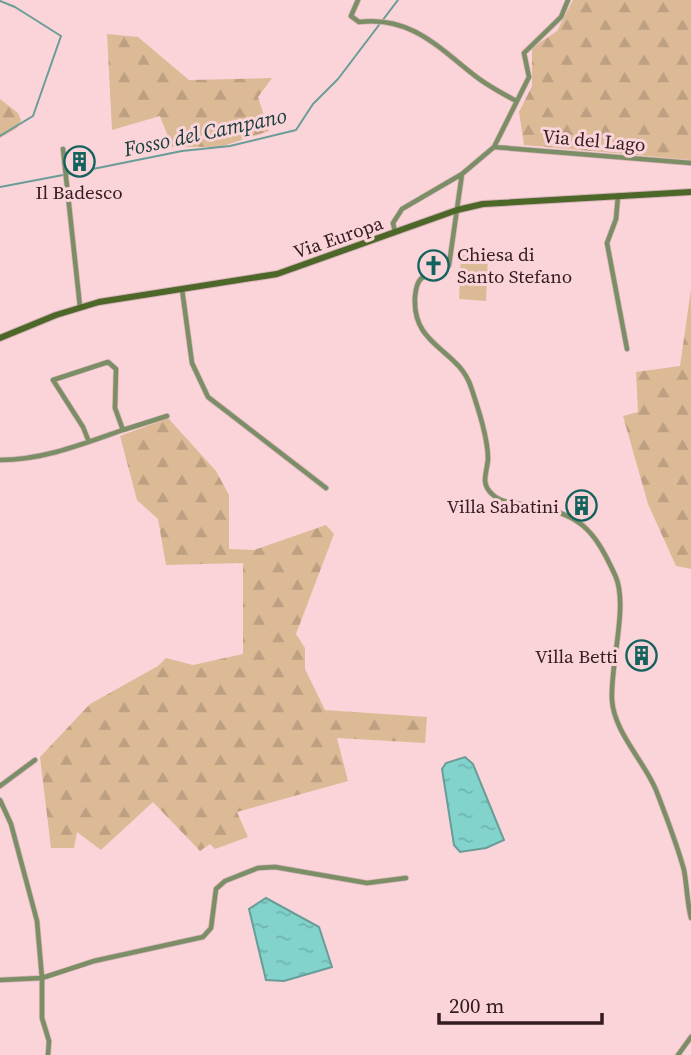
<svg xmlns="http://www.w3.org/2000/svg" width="691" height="1055" font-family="'Source Serif 4',serif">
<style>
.forest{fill:url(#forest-firs)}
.green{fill:#dcba96}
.water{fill:url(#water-ripples);stroke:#6a9c98;stroke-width:2}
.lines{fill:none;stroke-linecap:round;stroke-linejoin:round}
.stream{stroke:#6a9c98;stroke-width:2}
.street-casing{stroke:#d6b3b8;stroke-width:6}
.secondary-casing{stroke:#d6b3b8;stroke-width:8}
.street{stroke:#7b8e65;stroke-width:4.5}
.secondary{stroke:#4c6727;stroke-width:6}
.labels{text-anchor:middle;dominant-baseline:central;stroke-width:6;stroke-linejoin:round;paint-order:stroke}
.street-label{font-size:19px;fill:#331c20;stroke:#fad4d9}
.poi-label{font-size:19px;fill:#331c20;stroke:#fad4d9;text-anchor:end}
.water-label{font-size:21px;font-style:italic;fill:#153c39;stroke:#fad4d9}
</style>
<defs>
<pattern id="forest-firs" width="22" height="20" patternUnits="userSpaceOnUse" patternTransform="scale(1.75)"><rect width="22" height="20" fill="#dcba96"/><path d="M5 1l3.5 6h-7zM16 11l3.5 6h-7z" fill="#bd9f81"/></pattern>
<pattern id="water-ripples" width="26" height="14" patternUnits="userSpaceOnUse" patternTransform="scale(1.75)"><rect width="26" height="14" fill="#81d3cc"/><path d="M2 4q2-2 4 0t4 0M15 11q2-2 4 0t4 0" fill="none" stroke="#70b5af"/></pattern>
</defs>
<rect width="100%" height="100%" fill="#fad4d9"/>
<!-- forest -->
<path class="forest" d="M573,0H691V160L524,145L519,112L532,86V48L557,31Z
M107,34L138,37L189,80L272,78L258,97L269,131L220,147H172L160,116L112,130Z
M0,99L18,113L21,120L17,128L0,138Z
M691,289V569L676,566L648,504L623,416L638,412L636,372L680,366Z
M168,418L216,471L229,495V549L254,550L326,525L334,534L296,634L305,648V669L325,710L427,717L425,743L337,738L348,781L237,812L248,837L215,849L210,844L200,851L153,802L101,850L77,832L74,848H51L40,757L90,704L158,666L166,658L193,665L243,654V563L166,565L158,519L137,500L120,436Z"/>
<!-- green -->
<path class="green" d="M461,255L488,256L486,301L459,299Z"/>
<!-- water -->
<path class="water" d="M465,757L473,764L504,840L486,848L460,852L454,845L442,769L446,763Z
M266,898L319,927L332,967L284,981L266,980L249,909Z"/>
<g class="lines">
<!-- stream -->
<path class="stream" d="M0,1L15,7L61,36L33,116L0,136
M68,174L182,151L230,146L296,130L313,104L338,79L398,0
M0,187L63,175"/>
<defs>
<path id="street" d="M358,0L351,16L359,22C410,16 437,46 474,75C486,85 502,93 516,101
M494,147L691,163
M63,149L80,307
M462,174L449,265L445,271C425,276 417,273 415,297C412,347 458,348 471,387C478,408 488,438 488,459C487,473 480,483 492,494C501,503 514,503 526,505C579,513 593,527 615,575C629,604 610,664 612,700C614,732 644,761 656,790C666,816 677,844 684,870C687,886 687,902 691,918
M618,196L616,219L607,243L627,349
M395,232L393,223L402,209L462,174L494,147L529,77L524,53L561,17L568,0
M182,289L192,363L208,397L326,488
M123,430L167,416
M0,460C43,460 83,444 123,430L115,408L116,369L108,362L53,380L83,427L89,442
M0,786L35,760
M0,800L11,824L37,921L42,978L0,980
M48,1055L49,1041L42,1018V978L94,961L203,937L211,928L216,889L225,881L258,868L275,867L367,883L406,878
M678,1055L691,1037"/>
<path id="secondary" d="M0,338L56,315L99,302L277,274L457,210L483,204L691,192"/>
</defs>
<!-- street casing -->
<use href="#street" class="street-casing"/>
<!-- secondary casing -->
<use href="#secondary" class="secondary-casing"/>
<!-- street -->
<use href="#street" class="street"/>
<!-- secondary -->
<use href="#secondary" class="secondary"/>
</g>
<!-- icons -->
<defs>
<symbol id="building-ring" viewBox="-11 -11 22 22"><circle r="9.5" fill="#fad4d9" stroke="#14625d" stroke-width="1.5"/><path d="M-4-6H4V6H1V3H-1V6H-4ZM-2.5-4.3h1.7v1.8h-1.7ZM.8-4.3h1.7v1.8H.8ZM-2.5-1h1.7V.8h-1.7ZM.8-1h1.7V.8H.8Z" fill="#14625d"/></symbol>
<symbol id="church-ring" viewBox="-11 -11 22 22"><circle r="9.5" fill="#fad4d9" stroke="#14625d" stroke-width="1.5"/><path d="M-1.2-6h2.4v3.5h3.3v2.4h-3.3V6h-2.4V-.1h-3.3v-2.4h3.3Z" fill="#14625d"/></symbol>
</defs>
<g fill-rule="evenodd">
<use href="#building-ring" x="62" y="144" width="35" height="35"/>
<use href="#church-ring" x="416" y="248" width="35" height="35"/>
<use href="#building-ring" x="564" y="488" width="35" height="35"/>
<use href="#building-ring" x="624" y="638" width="35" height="35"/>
</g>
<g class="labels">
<!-- street labels -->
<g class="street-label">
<text transform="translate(594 140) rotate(5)">Via del Lago</text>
<text transform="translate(338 237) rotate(-19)">Via Europa</text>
</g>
<!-- poi labels -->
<g class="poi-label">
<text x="79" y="192" text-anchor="middle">Il Badesco</text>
<text x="457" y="254" text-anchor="start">Chiesa di<tspan x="457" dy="22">Santo Stefano</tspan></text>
<text x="559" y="506">Villa Sabatini</text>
<text x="618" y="656">Villa Betti</text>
</g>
<!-- water labels -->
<g class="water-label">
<text transform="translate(205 132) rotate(-12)">Fosso del Campano</text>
</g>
</g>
<!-- scale -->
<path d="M439 1013v10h163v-10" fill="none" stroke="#331c20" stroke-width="3.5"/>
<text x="449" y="1013" font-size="21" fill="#331c20" stroke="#fad4d9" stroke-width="5" paint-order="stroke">200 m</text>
</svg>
